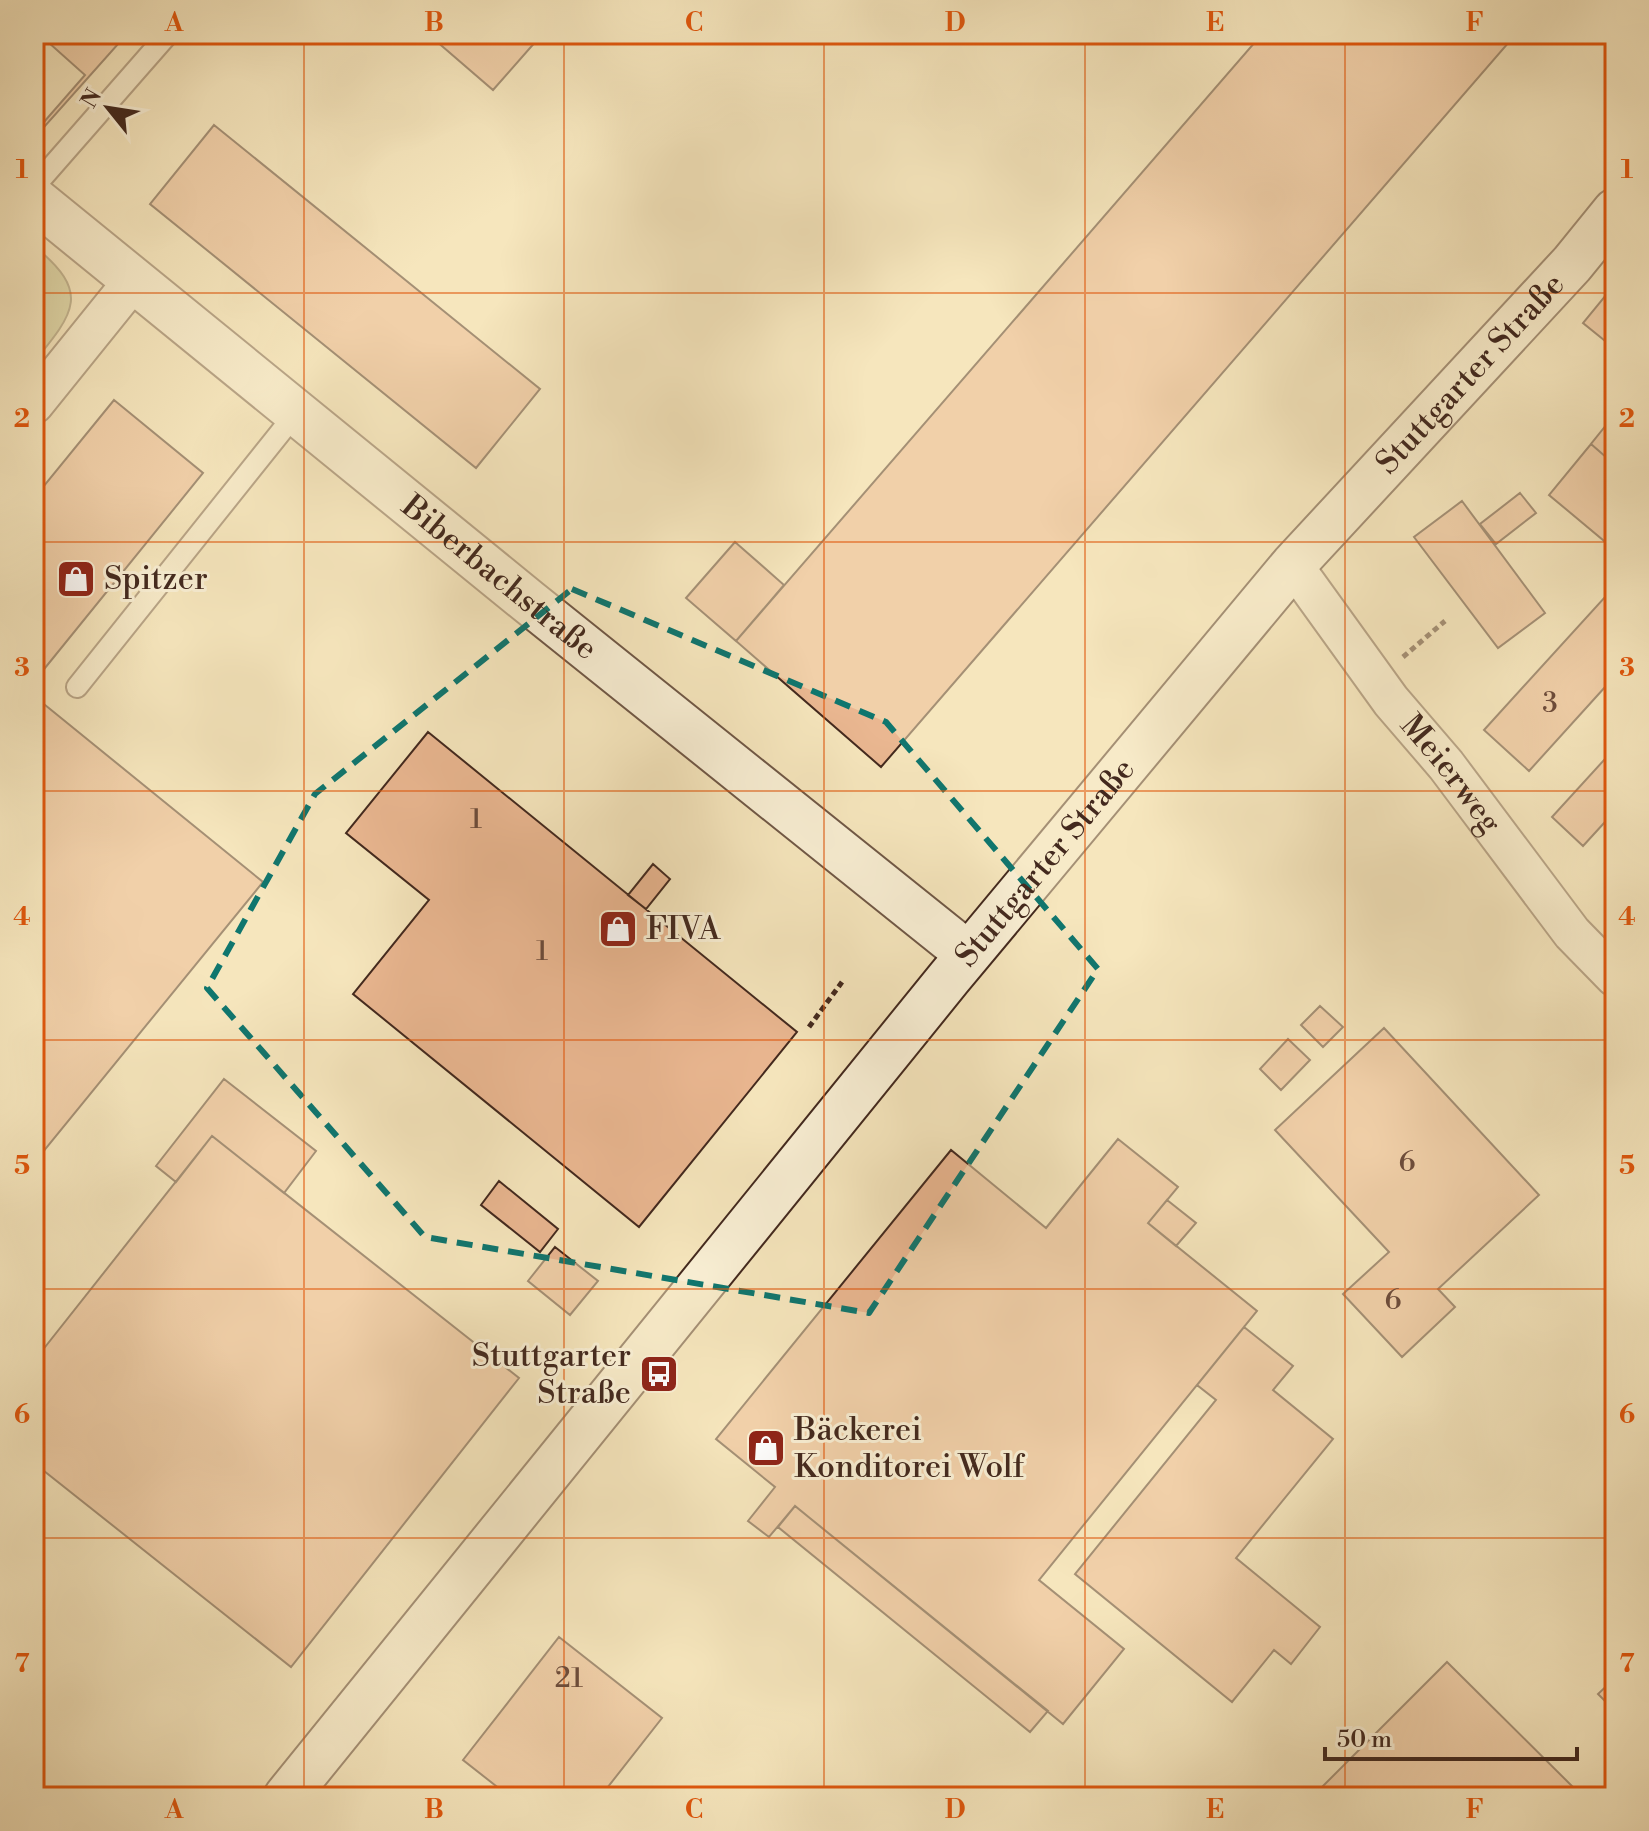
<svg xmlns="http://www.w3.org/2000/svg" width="1649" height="1831" font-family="'Libre Bodoni',serif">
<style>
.green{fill:#c3c38d;stroke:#837656;stroke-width:2}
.building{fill:#eab791;stroke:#43291e;stroke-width:2}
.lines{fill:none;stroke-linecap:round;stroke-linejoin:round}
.service-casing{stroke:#705846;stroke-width:24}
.minor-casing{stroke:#705846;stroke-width:42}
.tertiary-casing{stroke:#705846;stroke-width:48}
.secondary-casing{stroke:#43291e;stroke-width:48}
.path{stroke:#43291e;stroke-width:5;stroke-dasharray:6 4;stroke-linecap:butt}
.service{stroke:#f9efd4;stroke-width:20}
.minor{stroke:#f9efd4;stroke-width:38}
.tertiary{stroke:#f9efd4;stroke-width:44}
.secondary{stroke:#f9efd4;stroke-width:44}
.marked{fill:none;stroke:#0f766e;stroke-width:6;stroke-dasharray:16 10;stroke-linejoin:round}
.grid{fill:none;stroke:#e0570d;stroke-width:2;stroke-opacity:0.55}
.labels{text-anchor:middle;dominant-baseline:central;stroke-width:6;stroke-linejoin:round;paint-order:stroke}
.number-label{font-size:28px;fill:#6d4c3b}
.street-label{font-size:32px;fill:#43291e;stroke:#f9efd4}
.poi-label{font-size:32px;fill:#43291e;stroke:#f9efd4;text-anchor:start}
.neatline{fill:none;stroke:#e0570d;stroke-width:3}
.grid-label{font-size:26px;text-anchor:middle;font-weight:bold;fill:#e0570d}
</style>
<rect width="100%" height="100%" fill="#f6e6bd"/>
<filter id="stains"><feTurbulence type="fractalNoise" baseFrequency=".0025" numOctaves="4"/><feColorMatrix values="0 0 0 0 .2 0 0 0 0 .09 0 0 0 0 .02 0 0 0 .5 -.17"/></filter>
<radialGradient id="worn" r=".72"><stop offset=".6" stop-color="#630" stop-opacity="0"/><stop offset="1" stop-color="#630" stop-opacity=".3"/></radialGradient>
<!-- green -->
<path class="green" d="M34,246C91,292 75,312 34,362Z"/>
<!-- building -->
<path class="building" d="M39,34H127L37,135L34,133V127L37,130L85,75Z
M428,34H530L537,40L493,90Z
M1262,34H1516L881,767L736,641Z
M214,125L540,389L476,468L150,204Z
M1615,284V349L1583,323Z
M114,400L203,473L45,668L34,659V498Z
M1615,414V465L1591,444Z
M1591,444L1615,465V550L1549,495Z
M1520,493L1536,513L1496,544L1480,524Z
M1462,501L1545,613L1498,648L1414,537Z
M735,542L784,585L736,641L686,598Z
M1615,586V676L1529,771L1484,730Z
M34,696L263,882L34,1163Z
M428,732L797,1032L639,1227L353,994L429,900L346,833Z
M1615,748V811L1583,846L1552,817Z
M653,864L670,879L646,909L628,895Z
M1320,1006L1343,1027L1323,1047L1301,1025Z
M1384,1028L1539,1195L1438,1289L1455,1307L1402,1357L1343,1294L1389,1252L1275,1130Z
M1288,1039L1310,1060L1281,1090L1260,1069Z
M224,1079L316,1151L284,1193L212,1136L176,1182L156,1166Z
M212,1136L519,1378L291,1667L34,1463V1361Z
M1118,1139L1178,1187L1148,1223L1257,1311L1039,1580L1124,1649L1063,1724L795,1506L769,1537L748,1521L775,1487L716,1439L951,1150L1046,1228Z
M499,1181L558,1229L540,1252L481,1205Z
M1167,1200L1196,1223L1176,1246L1148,1223Z
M555,1247L598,1281L570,1315L528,1281Z
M1244,1327L1293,1366L1273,1390L1333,1439L1236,1558L1320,1627L1291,1664L1274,1650L1232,1702L1075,1574L1216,1400L1197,1385Z
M795,1506L1048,1711L1030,1732L778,1527Z
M559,1637L662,1718L600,1797H510L463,1760Z
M1447,1662L1583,1797H1312Z
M1615,1678V1711L1598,1694Z"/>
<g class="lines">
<defs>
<path id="service" d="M34,187L168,34
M77,687L296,413"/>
<g id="minor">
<path d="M34,404L134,280"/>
<path id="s1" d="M1293,565L1391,701L1446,765L1572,933L1615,977"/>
</g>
<g id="tertiary">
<path id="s2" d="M34,199L529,602L968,954"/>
</g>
<g id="secondary">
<path id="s3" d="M286,1797L949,978L1293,565L1572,264L1615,211"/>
</g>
</defs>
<!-- service casing -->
<use href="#service" class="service-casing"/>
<!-- minor casing -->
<use href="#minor" class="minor-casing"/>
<!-- tertiary casing -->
<use href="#tertiary" class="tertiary-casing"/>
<!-- secondary casing -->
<use href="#secondary" class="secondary-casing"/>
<!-- path -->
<path class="path" d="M1403,657L1445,621
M809,1027L842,982"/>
<!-- service -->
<use href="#service" class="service"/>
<!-- minor -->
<use href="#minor" class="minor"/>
<!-- tertiary -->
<use href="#tertiary" class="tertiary"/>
<!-- secondary -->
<use href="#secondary" class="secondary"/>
</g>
<!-- marked area -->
<path d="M0 0H1649V1831H0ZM572,589L886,722L1098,969L869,1313L425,1237L207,988L315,794Z" fill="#f6e6bd" fill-opacity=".55" fill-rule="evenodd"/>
<path class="marked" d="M572,589L886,722L1098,969L869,1313L425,1237L207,988L315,794Z"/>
<!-- grid -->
<path class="grid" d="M304,34V1797M564,34V1797M824,34V1797M1085,34V1797M1345,34V1797M34,293H1615M34,542H1615M34,791H1615M34,1040H1615M34,1289H1615M34,1538H1615"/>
<!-- icons -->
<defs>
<symbol id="shop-square" viewBox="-11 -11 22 22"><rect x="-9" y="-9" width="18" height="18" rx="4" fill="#8f2418" stroke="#f9efd4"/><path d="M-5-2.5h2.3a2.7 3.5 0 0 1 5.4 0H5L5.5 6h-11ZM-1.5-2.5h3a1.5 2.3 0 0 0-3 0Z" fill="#fff"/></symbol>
<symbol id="bus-square" viewBox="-11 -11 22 22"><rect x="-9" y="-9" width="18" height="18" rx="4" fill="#8f2418" stroke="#f9efd4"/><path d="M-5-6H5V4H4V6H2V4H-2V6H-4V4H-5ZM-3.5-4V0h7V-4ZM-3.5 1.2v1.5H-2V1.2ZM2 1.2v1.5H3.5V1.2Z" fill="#fff"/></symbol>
</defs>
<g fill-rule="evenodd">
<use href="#shop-square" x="54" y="557" width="44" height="44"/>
<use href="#shop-square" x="596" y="907" width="44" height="44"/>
<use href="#bus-square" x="637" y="1352" width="44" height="44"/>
<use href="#shop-square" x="744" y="1426" width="44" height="44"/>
</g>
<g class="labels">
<!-- number labels -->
<g class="number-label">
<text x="1550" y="703">3</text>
<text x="476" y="819">1</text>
<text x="542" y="951">1</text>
<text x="1407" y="1162">6</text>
<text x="1393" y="1300">6</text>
<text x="569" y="1678">21</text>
</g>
<!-- street labels -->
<g class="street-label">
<text stroke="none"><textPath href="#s3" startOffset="1852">Stuttgarter Straße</textPath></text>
<text stroke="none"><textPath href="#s2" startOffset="600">Biberbachstraße</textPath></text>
<text stroke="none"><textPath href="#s1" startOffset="262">Meierweg</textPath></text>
<text stroke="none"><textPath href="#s3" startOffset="1204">Stuttgarter Straße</textPath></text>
</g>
<!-- poi labels -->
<g class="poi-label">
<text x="104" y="579">Spitzer</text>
<text x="646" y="929">FIVA</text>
<text x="631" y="1356" text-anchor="end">Stuttgarter<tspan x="631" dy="37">Straße</tspan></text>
<text x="794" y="1430">Bäckerei<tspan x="794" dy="37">Konditorei Wolf</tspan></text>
</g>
</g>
<!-- margin -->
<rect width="1649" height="1831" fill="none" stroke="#f6e6bd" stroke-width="88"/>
<!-- north arrow -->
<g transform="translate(108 108) rotate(300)" stroke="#f9efd4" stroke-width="6" paint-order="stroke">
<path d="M0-6L14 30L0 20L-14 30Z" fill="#43291e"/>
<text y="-12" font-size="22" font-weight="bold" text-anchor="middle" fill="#43291e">N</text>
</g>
<!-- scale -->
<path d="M1325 1747v12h252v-12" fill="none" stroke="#43291e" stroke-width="4"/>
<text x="1337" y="1747" font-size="24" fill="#43291e" stroke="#f9efd4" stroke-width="6" paint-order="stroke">50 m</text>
<rect x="44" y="44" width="1561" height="1743" class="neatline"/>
<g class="grid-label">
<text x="174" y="31">A</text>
<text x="434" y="31">B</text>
<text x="694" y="31">C</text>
<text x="955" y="31">D</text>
<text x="1215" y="31">E</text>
<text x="1475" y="31">F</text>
<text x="22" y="178">1</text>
<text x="1627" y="178">1</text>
<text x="22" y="427">2</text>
<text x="1627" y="427">2</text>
<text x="22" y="676">3</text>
<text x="1627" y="676">3</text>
<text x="22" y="925">4</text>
<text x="1627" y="925">4</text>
<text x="22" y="1174">5</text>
<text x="1627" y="1174">5</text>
<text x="22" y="1423">6</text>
<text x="1627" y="1423">6</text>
<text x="22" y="1672">7</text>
<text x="1627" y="1672">7</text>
<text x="174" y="1818">A</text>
<text x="434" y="1818">B</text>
<text x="694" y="1818">C</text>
<text x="955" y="1818">D</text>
<text x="1215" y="1818">E</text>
<text x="1475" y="1818">F</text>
</g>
<rect width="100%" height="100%" filter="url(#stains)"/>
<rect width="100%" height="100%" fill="url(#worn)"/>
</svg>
